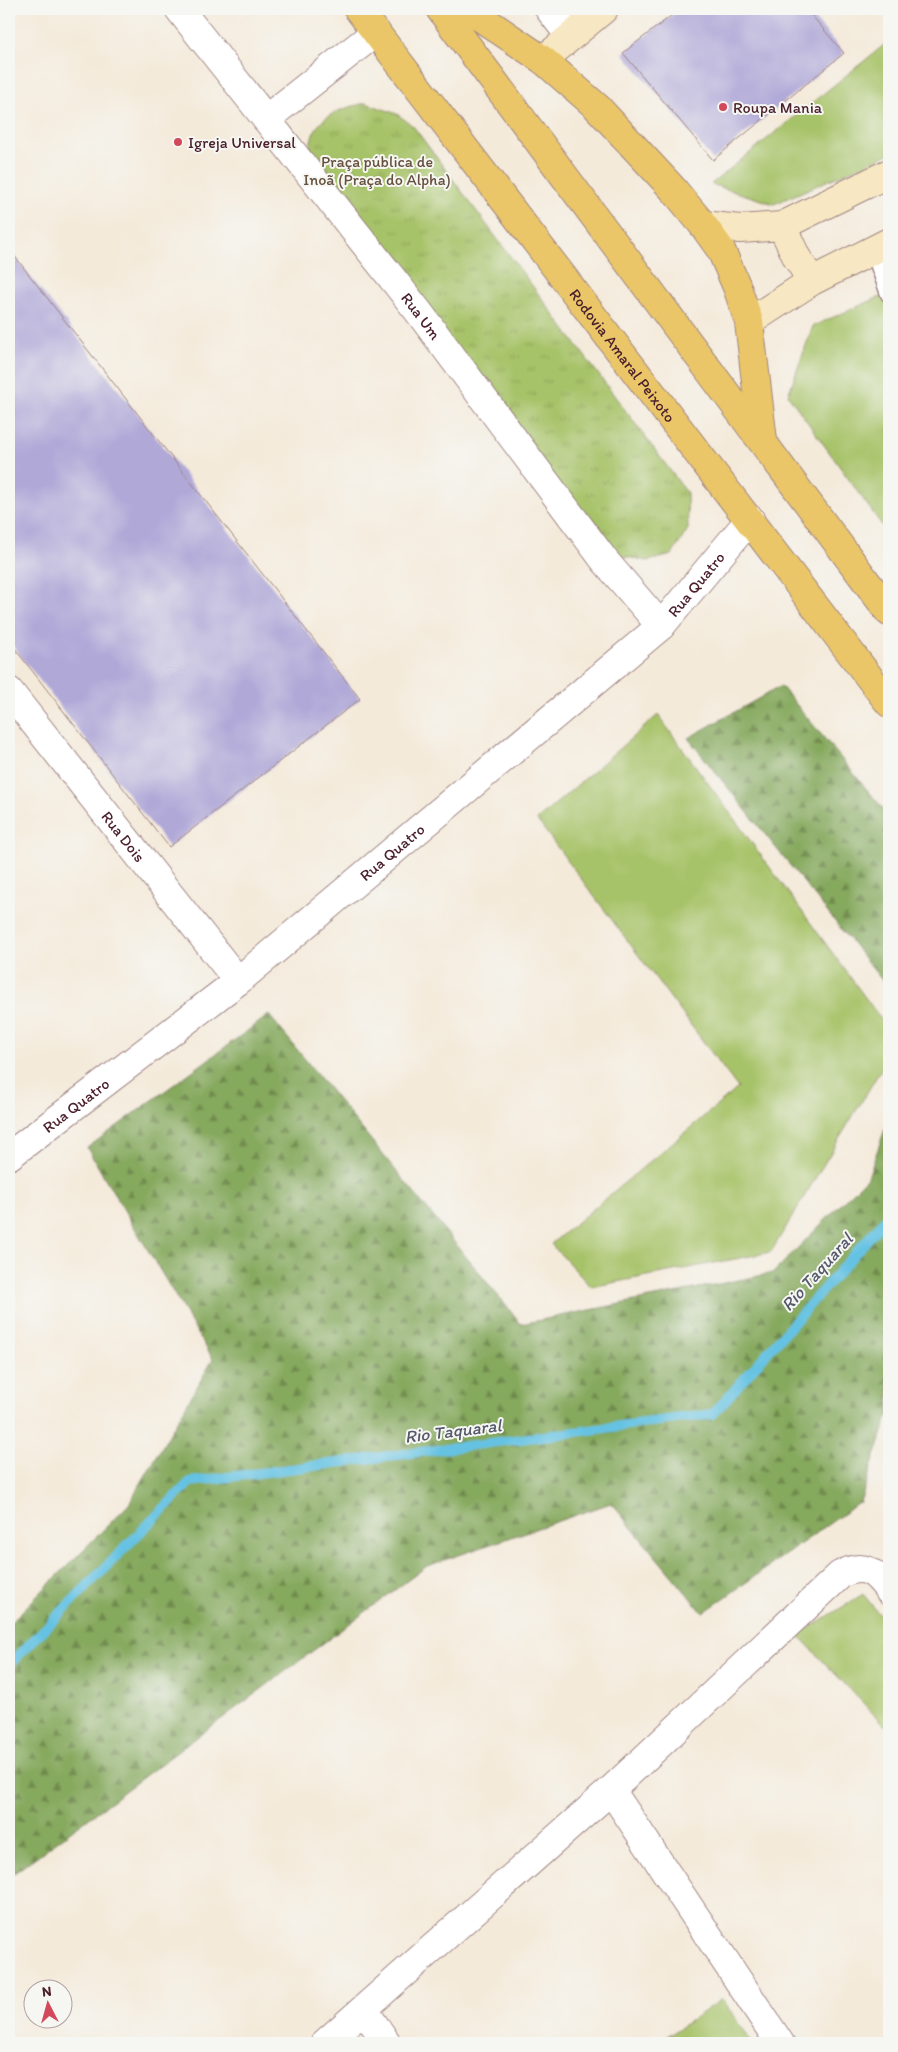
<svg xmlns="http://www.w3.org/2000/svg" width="898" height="2052" font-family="Itim,sans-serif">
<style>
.grass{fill:#a7c369;stroke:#78714a}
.forest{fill:url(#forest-firs);stroke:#686444}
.park{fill:url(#park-tufts);stroke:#78714a}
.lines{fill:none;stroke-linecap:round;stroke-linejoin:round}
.stream{stroke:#65c2e3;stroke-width:10}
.building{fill:#b0a9d8}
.lane-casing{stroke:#9f8482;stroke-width:19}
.street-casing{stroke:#9f8482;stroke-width:30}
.secondary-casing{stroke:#9f8482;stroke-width:30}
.highway-casing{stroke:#9f8482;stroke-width:30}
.lane{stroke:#fff;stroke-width:16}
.street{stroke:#fff;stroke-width:28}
.secondary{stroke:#f7e8c3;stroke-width:28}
.highway{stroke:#eac669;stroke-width:28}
.poi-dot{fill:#d1495b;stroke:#f6f6f2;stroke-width:2}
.labels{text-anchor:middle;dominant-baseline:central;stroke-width:4;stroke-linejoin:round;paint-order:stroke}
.poi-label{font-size:16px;fill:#4a1f2b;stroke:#f6f6f2;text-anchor:start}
.park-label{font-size:16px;fill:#66503e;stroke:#f6f6f2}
.street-label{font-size:16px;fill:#4a1f2b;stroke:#f6f6f2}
.water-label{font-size:18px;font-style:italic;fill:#53586b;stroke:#f6f6f2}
</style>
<defs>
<pattern id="forest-firs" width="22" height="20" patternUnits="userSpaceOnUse" patternTransform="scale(1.25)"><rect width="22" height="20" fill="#85a95d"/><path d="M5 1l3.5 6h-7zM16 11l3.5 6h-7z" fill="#6f894d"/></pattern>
<pattern id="park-tufts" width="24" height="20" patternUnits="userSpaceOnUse" patternTransform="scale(1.25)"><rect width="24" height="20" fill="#a7c369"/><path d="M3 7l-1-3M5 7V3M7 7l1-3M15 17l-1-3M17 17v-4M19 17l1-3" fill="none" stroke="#91a75b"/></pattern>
</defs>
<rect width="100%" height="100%" fill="#f6f6f2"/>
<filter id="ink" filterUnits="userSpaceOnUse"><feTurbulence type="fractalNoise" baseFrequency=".02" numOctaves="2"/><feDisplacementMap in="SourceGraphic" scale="10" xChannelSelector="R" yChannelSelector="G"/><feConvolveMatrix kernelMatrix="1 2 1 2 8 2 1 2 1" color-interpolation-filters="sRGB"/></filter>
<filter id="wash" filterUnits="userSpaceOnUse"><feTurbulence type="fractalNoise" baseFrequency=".0096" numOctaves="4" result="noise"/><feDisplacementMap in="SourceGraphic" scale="20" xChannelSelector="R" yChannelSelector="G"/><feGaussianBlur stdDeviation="1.12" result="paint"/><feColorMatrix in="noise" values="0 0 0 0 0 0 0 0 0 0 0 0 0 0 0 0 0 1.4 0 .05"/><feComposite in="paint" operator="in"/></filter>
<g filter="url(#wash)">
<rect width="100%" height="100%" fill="#f4eada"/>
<!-- grass -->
<path class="grass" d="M889,41V154L774,204L711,184Z
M889,293V535L788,395L813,326Z
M658,715L889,1030V1056L771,1252L591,1287L551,1244L738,1088L537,820Z
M863,1594L889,1626V1722L885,1726L798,1635Z
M722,1999L751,2042L748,2043H657Z"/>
<!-- forest -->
<path class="forest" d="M781,686L889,816V989L688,738Z
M269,1015L521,1324L773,1273L868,1177L889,1118V1414L860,1502L703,1613L611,1503L427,1566L9,1877V1624L129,1504L213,1359L87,1148Z"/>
<!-- park -->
<path class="park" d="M366,103L397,114L413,126L687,493L688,529L672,555L648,561L610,554L311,176C311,166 308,151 311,141C317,115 343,108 366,103Z"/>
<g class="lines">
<!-- stream -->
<path class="stream" d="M9,1665L190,1482L713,1414L889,1215"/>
</g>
<g id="blocks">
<!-- building -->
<path class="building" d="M680,9H806L844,53L713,160L623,53Z
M9,249L360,699L169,847L9,641Z"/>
</g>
</g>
<g filter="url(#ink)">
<use href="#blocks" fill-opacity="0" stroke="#9f8482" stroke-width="1"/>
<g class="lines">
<defs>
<path id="lane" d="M873,249L889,294"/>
<g id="street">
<path id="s1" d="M179,9L418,311L605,561L661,626"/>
<path d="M549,9L570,36"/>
<path d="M266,119L376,32"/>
<path id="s2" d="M9,691L238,981"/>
<path id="s3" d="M9,1156L238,981L661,626L750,519"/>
<path d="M611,1790L780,2043"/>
<path d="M364,2010L387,2043"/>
<path d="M325,2043L611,1790L840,1575C863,1562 875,1571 889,1591"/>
</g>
<path id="secondary" d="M543,60L604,9
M703,225L740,229L782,226L889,173
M782,226L797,258L812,281
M749,322L812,281L889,242"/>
<g id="highway">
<path id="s4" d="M358,9L889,703"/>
<path d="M440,9L889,612"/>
<path d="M468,9L543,60L597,107L673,189L703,225L721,250L737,287L749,322L763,441"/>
</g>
</defs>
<!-- lane casing -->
<use href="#lane" class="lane-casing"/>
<!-- street casing -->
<use href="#street" class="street-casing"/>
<!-- secondary casing -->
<use href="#secondary" class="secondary-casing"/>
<!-- highway casing -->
<use href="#highway" class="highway-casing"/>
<!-- lane -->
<use href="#lane" class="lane"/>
<!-- street -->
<use href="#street" class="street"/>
<!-- secondary -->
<use href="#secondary" class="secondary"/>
<!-- highway -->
<use href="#highway" class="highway"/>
</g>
</g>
<!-- markers -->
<g class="poi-dot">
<circle cx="723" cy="107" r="5"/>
<circle cx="178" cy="142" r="5"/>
</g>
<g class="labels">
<!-- poi labels -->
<g class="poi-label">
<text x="733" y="107">Roupa Mania</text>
<text x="188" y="142">Igreja Universal</text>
</g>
<!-- park labels -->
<g class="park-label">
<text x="377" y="161">Praça pública de<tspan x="377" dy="18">Inoã (Praça do Alpha)</tspan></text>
</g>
<!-- street labels -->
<g class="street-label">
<text stroke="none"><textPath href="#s1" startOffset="391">Rua Um</textPath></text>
<text stroke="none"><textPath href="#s4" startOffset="436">Rodovia Amaral Peixoto</textPath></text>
<text stroke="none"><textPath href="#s3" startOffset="895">Rua Quatro</textPath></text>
<text stroke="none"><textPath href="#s2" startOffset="185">Rua Dois</textPath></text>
<text stroke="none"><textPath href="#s3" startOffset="489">Rua Quatro</textPath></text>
<text stroke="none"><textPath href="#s3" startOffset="84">Rua Quatro</textPath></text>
</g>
<!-- water labels -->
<g class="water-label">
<text transform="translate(817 1272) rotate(-48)">Rio Taquaral</text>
<text transform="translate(453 1431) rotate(-7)">Rio Taquaral</text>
</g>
</g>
<!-- margin -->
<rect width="898" height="2052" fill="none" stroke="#f6f6f2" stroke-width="30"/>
<!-- north arrow -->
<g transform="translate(48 2004) rotate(354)"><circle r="24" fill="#f6f6f2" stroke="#b1a0a2"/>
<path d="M0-4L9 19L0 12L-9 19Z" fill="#d1495b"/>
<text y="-8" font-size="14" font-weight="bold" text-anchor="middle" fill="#4a1f2b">N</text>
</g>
</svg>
